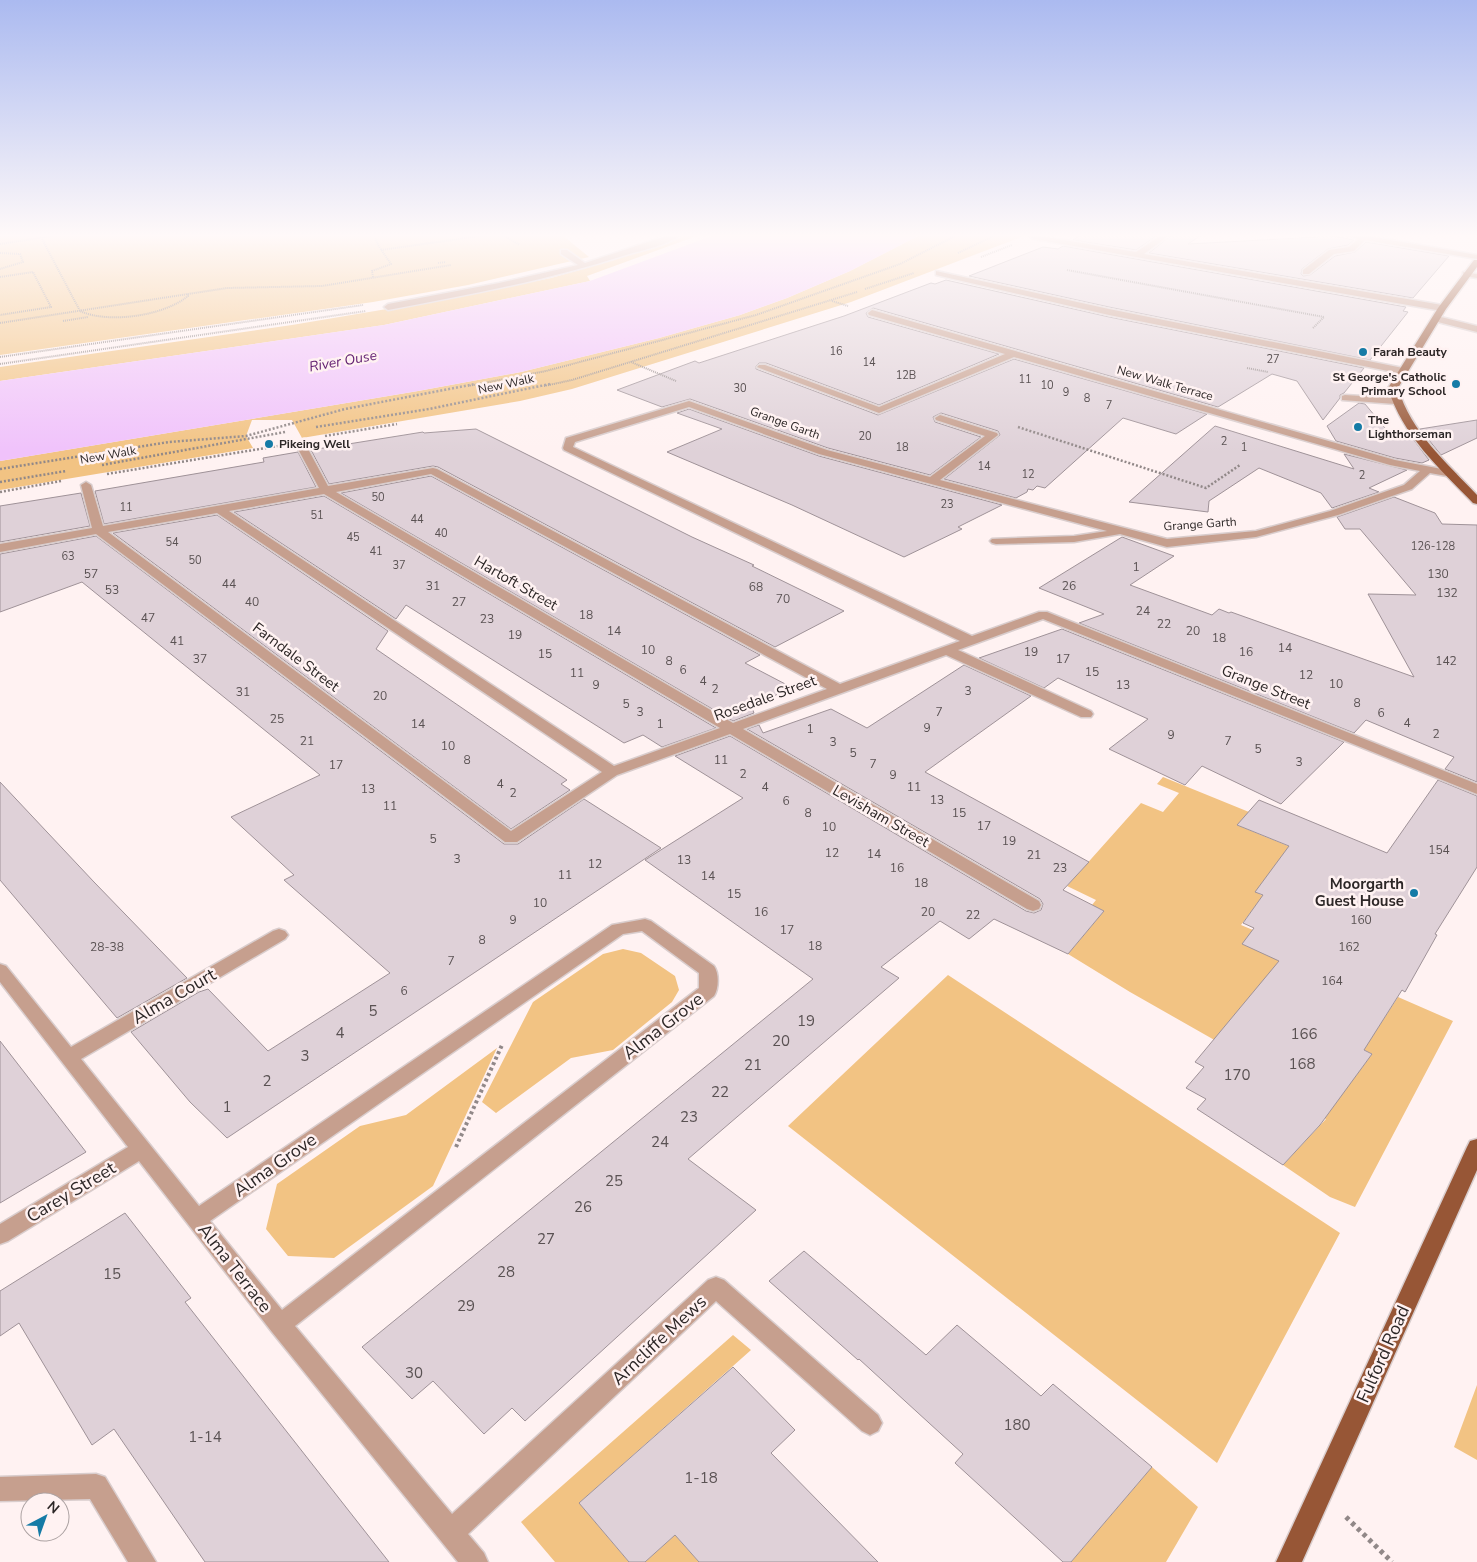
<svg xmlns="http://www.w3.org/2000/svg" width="1477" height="1562" font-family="'Nunito Sans',sans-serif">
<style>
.green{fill:#f2c383;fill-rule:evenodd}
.water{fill:#f0c2fb}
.building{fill:#dfd1d8;stroke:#9f9298}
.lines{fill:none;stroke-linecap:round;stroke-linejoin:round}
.minor-casing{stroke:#d9cdcd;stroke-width:3}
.major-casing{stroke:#d9cdcd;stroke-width:3}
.path-far3{stroke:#918888;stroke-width:2;stroke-dasharray:1 1;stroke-linecap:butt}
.path-far2{stroke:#918888;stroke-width:2.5;stroke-dasharray:2 2;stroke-linecap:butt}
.path-far1{stroke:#918888;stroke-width:4;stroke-dasharray:3 3;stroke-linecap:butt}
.path{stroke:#918888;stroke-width:5;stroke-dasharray:4 4;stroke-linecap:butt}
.minor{fill:#c69f8e;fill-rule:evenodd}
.major{fill:#975636;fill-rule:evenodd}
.poi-dot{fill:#157ba6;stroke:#fff2f2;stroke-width:2}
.labels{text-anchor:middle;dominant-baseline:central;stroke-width:5;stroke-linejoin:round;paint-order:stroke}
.far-number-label{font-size:11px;fill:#5a5253}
.far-poi-label{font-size:12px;font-weight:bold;fill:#2d2727;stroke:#fff2f2;text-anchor:start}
.far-street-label{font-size:12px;fill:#2d2727;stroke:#fff2f2}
.number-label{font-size:12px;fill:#5a5253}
.far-water-label{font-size:14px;font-style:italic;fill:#5f1b6e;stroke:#fff2f2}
.street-label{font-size:15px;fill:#2d2727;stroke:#fff2f2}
.poi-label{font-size:15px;font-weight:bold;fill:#2d2727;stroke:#fff2f2;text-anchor:end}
.near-number-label{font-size:15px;fill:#5a5253}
.near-street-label{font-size:18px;fill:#2d2727;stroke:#fff2f2}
</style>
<rect width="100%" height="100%" fill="#fff2f2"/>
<!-- green -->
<path class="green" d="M0,234H561L589,257L468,285L373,302L0,355Z
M689,234H702L587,276L590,281L384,325L0,381V367L292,325L458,297L551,278L600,264Z
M922,234H1029L851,302L572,389L520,401L302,438L292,420H252L246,436L253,448L0,490V461L418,391L521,372L659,338L740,315L787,298L850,271Z
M1163,777L1249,812L1237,825L1300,851L1256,892L1263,896L1241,925L1253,930L1306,973L1294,990L1377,1029L1398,997L1453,1021L1355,1207L1330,1197L1283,1165L1326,1119L1283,1093L1290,1083L1130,992L1068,954L1104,911L1092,905L1096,900L1067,886L1141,803L1163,812L1179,793L1157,784ZM1283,1008L1372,1054L1355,1077Z
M623,949L641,953L675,976L679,990L672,1002L613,1050L571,1058L496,1113L482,1102L533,1002L603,954Z
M948,975L1340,1233L1217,1463L788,1126Z
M497,1048L433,1186L334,1258L288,1256L266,1229L277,1184L360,1126L406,1115Z
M733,1335L751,1350L579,1503L629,1562H555L521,1522Z
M1477,1385V1460L1454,1447Z
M1152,1467L1198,1507L1166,1562H1071Z
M675,1535L699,1562H645Z"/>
<!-- water -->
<path class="water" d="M717,234H922L850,271L787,298L740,315L659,338L521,372L418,391L0,461V381L384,325L590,281Z"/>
<!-- building -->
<path class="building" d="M1082,234H1159L1136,250L1073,240Z
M1173,234H1203L1188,244L1318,237L1321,234L1354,240L1348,245L1328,249L1302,269L1301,274L1303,276L1310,275L1335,256L1355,252L1366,242L1449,256L1413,298L1149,253Z
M1063,246L1406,307L1403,311L1408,312L1370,360L1109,307L969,276L1043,247L1058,249Z
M946,280L1109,317L1364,368L1344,393L1340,395V398L1323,420L1297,381L1272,374L1218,407L873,308L866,313L868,317L999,354L879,405L766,363H759L756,366V369L878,415L1014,359L1207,414L1176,434L1123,418L1045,488L1037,486L1033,490L1028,489L1027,492L1016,498L944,479L1000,435L998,431L941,413L933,417L935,422L981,437L930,475L828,448L690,399L662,407L617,390L695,361L699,363L844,316L931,283L935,284Z
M1359,403L1365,404L1390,434L1407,431L1429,460L1422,463L1395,458L1336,441L1327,426Z
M689,409L819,456L1002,505L958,527L962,529L904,557L792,505L667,452L722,429L677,413Z
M1477,420V438L1441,455L1420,429Z
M1215,426L1354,469L1344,454L1407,470L1369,488L1379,492L1332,508L1321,493L1259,468L1209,501L1208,512L1129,502Z
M476,429L692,537L754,565L752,566L844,611L775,647L438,467L433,466L329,484L311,450L423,432L424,433Z
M298,452L316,487L104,524L95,491L264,462L263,458Z
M431,476L760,655L745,663L791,687L752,708L754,713L733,721L341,493Z
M81,493L90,526L0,542V506Z
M324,496L716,728L662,747L643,735L624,743L406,605L396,619L234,512Z
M1394,497L1435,513L1442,524L1477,525V782L1445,769L1454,757L1366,720L1354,733L1079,623L1104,614L1039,588L1122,537L1174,556L1130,585L1212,615L1219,609L1229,613L1231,612L1414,677L1368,594L1416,595L1360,529H1345L1337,517Z
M217,515L388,631L376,649L567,780L561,784L570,790L511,829L113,533Z
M96,536L504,844H518L584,799L661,848L227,1138L190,1102L131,1032L199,992L208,989L268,1051L390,973L284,880L294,875L231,817L320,775L82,582L0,612V554Z
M1062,629L1344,742L1281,804L1202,766L1185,785L1109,749L1148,719L1058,678L1044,688L979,658Z
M964,665L1031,696L925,772L1089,862L1063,890L1104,911L1068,954L994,919L969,939L940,921L881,967L899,978L688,1159L756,1210L525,1421L512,1408L484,1434L433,1381L412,1399L362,1347L813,979L645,860L743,798L675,756L730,736L1026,911L1034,913L1041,910L1043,904L1040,899L747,729L759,725L763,733L831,709L867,728Z
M1438,780L1477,796V867L1435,934L1437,935L1405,992L1402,990L1364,1050L1372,1054L1320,1125L1283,1165L1197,1109L1206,1099L1186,1088L1204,1067L1195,1062L1279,961L1242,944L1254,928L1243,923L1263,895L1255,892L1289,846L1237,825L1259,800L1387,853Z
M0,782L94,882L187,978L117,1018L0,880Z
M0,1041L86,1152L0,1203Z
M125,1213L191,1298L185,1302L389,1562H205L114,1429L92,1445L19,1323L0,1336V1291Z
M804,1251L926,1355L957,1325L1041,1396L1053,1384L1152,1467L1071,1562H1063L955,1463L963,1454L859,1359L858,1360L769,1281Z
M733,1367L795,1430L771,1453L878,1562H699L675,1535L645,1562H629L579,1503Z"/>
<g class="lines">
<defs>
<path id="minor" d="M672,234H683C668,245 644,250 626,255C549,280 468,295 388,310L384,307L388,304L499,283L578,265L561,254V250H567L585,263Z
M1163,234H1171L1144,254L1442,305L1446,308L1442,311L1034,239L1030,237L1034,235L1136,252Z
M1339,234H1357L1477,255V259L1365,240L1354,251L1334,254L1309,274H1303V270L1329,250L1349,247L1358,239Z
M936,271L1109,309L1403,368L1408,371L1403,374L1109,315L936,275Z
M1463,272L1477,274V278L1463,276Z
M872,310L1395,460L1452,471L1457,474L1452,477L1430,473L1412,489L1338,515L1256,537L1167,547L1120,534L1074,542L996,544L992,543L990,541L992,539L1074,536L1107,531L819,454L689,407L575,442L573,447L972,636L1039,612H1047L1477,784V794L1043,619L958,650L1091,711L1093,714L1091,717H1081L946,655L743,729L1039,901L1041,905L1039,909L1033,911L1027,909L730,734L617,775L517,842H505L96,534L0,552V544L92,528L81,485L86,482L91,485L103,526L319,488L298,449L303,446L308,449L328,486L433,468L437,469L840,684L960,641L564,450L563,448L566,438L689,401L827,450L930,477L985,436L936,420L935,418L940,415L997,433L998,435L940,480L1167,539L1256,531L1330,511L1404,485L1420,471L1390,465L1014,357L879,413L757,367L759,365H765L879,407L1005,354L869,315L868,313ZM431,474L827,689L733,723L336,492ZM324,494L720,728L614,766L229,511ZM217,513L602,772L511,831L108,532Z
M1437,316L1477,326V332L1434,321L1433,319Z
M1345,395L1395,398L1400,401L1395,404L1342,400V396Z
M645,919L651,921L714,966C719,973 719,988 714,996L295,1326L452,1514L708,1280L716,1277L724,1280L878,1415L882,1423L878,1431L870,1435L862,1431L716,1301L468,1534L484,1553L488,1562H458L272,1332L139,1161L8,1241L0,1244V1224L128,1147L0,982V964L6,966L71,1047L273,931L279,929L285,931L288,935L285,939L81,1059L199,1206L612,925ZM642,931L699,973V988L282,1310L210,1221L623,934Z
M96,1474L105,1477L156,1562H128L90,1499L0,1501V1477Z"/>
<path id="major" d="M1474,260H1477V267L1446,309L1398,388C1411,432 1446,462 1477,495V504L1473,503C1440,469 1402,435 1388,388L1438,308Z
M1477,1139V1170L1302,1562H1276L1467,1147L1470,1141Z"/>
</defs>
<!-- minor casing -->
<use href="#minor" class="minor-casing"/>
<!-- major casing -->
<use href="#major" class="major-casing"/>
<!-- path-far3 -->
<path class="path-far3" d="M501,234L520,245
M42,239L80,311C108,324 164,316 188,296L187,294
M0,244L65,234
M381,250L494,234
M0,253L20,254L23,262L0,269
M958,253L998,234
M981,257L1012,245
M438,263L446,262
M1067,270L1324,317
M0,277L33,272L51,307L0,315
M373,277L372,271L391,264L378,245L374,234
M865,289L914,273
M832,301L848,306
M63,321L88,317
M0,323L227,288L322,286L451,265
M1313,328L1324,317
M0,357L363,305
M631,362L676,381
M0,364L366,311
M1247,368L1268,372
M468,386L546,371L756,315L900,264L959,234
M544,386L572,380L857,292"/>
<!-- path-far2 -->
<path class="path-far2" d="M316,427L429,409L550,384
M1018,427L1206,488L1240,465
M325,436L397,424
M102,465L285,432
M0,469L169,442L246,436L345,409L475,384
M107,474L278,446
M0,482L66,471
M0,492L61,481"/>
<!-- path-far1 -->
<path class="path-far1" d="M456,1147L502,1045"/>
<!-- path -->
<path class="path" d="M1346,1517L1392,1562"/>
<!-- minor -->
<use href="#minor" class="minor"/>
<!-- major -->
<use href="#major" class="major"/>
</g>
<!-- sky -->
<linearGradient id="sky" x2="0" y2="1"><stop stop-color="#abbaf0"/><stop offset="0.52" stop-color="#fff9f9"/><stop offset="1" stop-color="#fff9f9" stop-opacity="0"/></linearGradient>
<rect width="1477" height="453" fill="url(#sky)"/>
<!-- markers -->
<g class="poi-dot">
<circle cx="1363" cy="352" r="5"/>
<circle cx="1456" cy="384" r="5"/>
<circle cx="1358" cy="427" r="5"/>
<circle cx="269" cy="444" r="5"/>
<circle cx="1414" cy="893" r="5"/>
</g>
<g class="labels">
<!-- far-number labels -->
<g class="far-number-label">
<text x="836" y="351">16</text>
<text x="1273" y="359">27</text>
<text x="869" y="362">14</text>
<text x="906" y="375">12B</text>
<text x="1025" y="379">11</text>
<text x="1047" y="385">10</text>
<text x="740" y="388">30</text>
<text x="1066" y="392">9</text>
<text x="1087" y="398">8</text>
<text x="1109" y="405">7</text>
<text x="865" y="436">20</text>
<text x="1224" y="441">2</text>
<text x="902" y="447">18</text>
<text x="1244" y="447">1</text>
<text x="984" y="466">14</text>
<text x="1028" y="474">12</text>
<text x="1362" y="475">2</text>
<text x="378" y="497">50</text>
<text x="947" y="504">23</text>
<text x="126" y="507">11</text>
<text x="317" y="515">51</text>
<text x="417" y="519">44</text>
<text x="441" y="533">40</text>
<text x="353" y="537">45</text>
<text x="172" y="542">54</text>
<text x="1433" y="546">126-128</text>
<text x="376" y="551">41</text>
<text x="68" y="556">63</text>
<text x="195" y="560">50</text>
<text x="399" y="565">37</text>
</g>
<!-- far-poi labels -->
<g class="far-poi-label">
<text x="1373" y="352">Farah Beauty</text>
<text x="1446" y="377" text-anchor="end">St George's Catholic<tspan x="1446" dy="14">Primary School</tspan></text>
<text x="1368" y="420">The<tspan x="1368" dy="14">Lighthorseman</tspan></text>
<text x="279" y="444">Pikeing Well</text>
</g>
<!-- far-street labels -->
<g class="far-street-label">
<text transform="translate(1165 383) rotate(16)">New Walk Terrace</text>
<text transform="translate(506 384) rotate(-12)">New Walk</text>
<text transform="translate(785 423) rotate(20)">Grange Garth</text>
<text transform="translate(108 455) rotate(-10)">New Walk</text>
<text transform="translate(1200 524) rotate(-4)">Grange Garth</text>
</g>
<!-- number labels -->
<g class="number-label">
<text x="1136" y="567">1</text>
<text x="91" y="574">57</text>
<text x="1438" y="574">130</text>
<text x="229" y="584">44</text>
<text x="433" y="586">31</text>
<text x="1069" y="586">26</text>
<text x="756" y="587">68</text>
<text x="112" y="590">53</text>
<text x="1447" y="593">132</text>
<text x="783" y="599">70</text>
<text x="252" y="602">40</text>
<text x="459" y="602">27</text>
<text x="1143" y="611">24</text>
<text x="586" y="615">18</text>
<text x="148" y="618">47</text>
<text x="487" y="619">23</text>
<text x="1164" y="624">22</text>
<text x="614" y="631">14</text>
<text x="1193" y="631">20</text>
<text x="515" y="635">19</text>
<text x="1219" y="638">18</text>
<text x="177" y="641">41</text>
<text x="1285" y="648">14</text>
<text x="648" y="650">10</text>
<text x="1031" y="652">19</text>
<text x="1246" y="652">16</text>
<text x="545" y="654">15</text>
<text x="200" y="659">37</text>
<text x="1063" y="659">17</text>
<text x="669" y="661">8</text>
<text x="1446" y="661">142</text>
<text x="683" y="670">6</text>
<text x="1092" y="672">15</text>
<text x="577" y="673">11</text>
<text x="1306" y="675">12</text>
<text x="703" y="681">4</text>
<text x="1336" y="684">10</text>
<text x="596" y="685">9</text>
<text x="1123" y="685">13</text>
<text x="715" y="689">2</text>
<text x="968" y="691">3</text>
<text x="243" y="692">31</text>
<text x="380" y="696">20</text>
<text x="1357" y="703">8</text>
<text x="626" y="704">5</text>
<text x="640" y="712">3</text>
<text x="939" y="712">7</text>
<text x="1381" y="713">6</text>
<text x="277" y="719">25</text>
<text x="1407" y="723">4</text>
<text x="418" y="724">14</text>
<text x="660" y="724">1</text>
<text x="927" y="728">9</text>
<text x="810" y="729">1</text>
<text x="1436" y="734">2</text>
<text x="1171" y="735">9</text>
<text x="307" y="741">21</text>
<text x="1228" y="741">7</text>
<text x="833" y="742">3</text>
<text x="448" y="746">10</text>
<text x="1258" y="749">5</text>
<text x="853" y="753">5</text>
<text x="467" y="760">8</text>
<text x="721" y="760">11</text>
<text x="1299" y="762">3</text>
<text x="873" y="764">7</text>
<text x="336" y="765">17</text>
<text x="743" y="774">2</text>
<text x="893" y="775">9</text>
<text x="500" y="784">4</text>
<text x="765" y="787">4</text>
<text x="914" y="787">11</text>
<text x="368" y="789">13</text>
<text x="513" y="793">2</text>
<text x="937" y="800">13</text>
<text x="786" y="801">6</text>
<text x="390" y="806">11</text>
<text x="808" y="813">8</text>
<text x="959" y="813">15</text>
<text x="984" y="826">17</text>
<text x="829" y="827">10</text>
<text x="433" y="839">5</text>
<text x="1009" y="841">19</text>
<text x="1439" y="850">154</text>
<text x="832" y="853">12</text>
<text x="874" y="854">14</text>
<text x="1034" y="855">21</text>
<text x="457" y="859">3</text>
<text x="684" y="860">13</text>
<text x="595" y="864">12</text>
<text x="897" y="868">16</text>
<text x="1060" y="868">23</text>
<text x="565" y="875">11</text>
<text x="708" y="876">14</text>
<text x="921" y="883">18</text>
<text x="734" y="894">15</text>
<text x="540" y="903">10</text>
<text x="761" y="912">16</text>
<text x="928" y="912">20</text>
<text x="973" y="915">22</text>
<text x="513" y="920">9</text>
<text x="1361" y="920">160</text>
<text x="787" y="930">17</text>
<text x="482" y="940">8</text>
<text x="815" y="946">18</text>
<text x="107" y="947">28-38</text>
<text x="1349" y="947">162</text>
<text x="451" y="961">7</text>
<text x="1332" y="981">164</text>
<text x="404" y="991">6</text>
</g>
<!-- far-water labels -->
<g class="far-water-label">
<text transform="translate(343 361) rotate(-10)">River Ouse</text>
</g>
<!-- street labels -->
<g class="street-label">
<text transform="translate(516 583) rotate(30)">Hartoft Street</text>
<text transform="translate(296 657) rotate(37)">Farndale Street</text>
<text transform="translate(1266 687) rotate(22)">Grange Street</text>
<text transform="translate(765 698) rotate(-20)">Rosedale Street</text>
<text transform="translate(881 816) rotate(30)">Levisham Street</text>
</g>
<!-- poi labels -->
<g class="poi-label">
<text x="1404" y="884">Moorgarth<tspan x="1404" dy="17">Guest House</tspan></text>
</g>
<!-- near-number labels -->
<g class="near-number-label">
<text x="373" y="1011">5</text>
<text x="806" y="1021">19</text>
<text x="340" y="1033">4</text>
<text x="1304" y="1034">166</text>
<text x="781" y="1041">20</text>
<text x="305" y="1056">3</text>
<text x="1302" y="1064">168</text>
<text x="753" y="1065">21</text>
<text x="1237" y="1075">170</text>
<text x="267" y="1081">2</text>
<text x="720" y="1092">22</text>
<text x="227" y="1107">1</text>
<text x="689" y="1117">23</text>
<text x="660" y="1142">24</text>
<text x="614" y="1181">25</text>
<text x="583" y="1207">26</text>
<text x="546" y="1239">27</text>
<text x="506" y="1272">28</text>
<text x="112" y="1274">15</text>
<text x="466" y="1306">29</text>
<text x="414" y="1373">30</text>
<text x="1017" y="1425">180</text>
<text x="205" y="1437">1-14</text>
<text x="701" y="1478">1-18</text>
</g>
<!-- near-street labels -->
<g class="near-street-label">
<text transform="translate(174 996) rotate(-30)">Alma Court</text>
<text transform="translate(663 1026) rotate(-38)">Alma Grove</text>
<text transform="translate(275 1165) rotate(-35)">Alma Grove</text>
<text transform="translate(71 1192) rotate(-31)">Carey Street</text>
<text transform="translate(235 1268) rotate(52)">Alma Terrace</text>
<text transform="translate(659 1340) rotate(-43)">Arncliffe Mews</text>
<text transform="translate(1383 1354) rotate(-66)">Fulford Road</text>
</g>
</g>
<!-- north arrow -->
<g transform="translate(45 1517) rotate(41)"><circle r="24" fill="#fff2f2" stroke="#aba1a1"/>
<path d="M0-4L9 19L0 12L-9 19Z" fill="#157ba6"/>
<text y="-8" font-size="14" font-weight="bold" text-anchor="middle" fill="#2d2727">N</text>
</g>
</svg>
